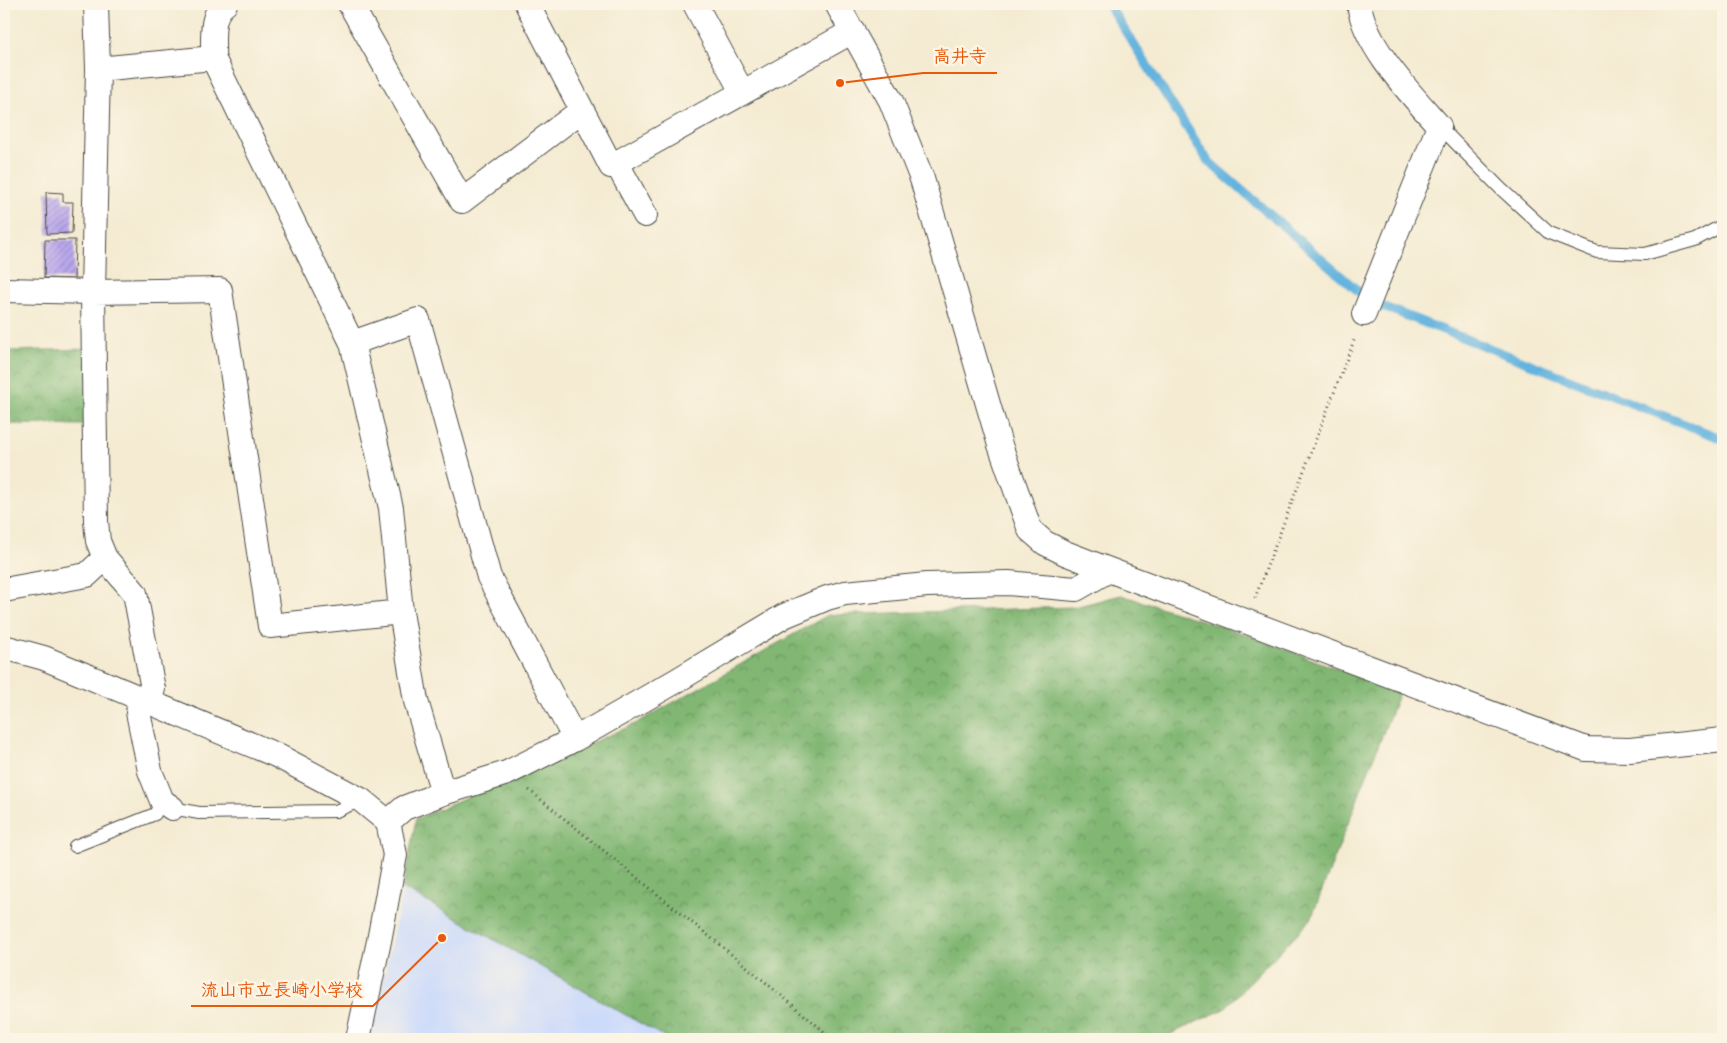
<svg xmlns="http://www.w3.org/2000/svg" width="1727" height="1043" font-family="Dekko,'Klee One',sans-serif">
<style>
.built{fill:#cddbfa}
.forest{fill:url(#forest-crowns);stroke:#56714f}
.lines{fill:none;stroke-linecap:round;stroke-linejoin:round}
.stream{stroke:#64b3de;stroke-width:9}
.building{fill:url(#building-hatch)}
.lane-casing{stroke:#494844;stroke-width:14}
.street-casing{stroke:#494844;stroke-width:26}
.path{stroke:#494844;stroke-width:3;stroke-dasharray:1 4;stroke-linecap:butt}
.lane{stroke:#fff;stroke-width:12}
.street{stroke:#fff;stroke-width:24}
.leader{fill:none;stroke:#e8590c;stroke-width:2}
.callout-dot{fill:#e8590c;stroke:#fcf5e5;stroke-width:2}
.callout-label{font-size:18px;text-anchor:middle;font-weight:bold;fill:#e8590c;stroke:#fcf5e5;stroke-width:5;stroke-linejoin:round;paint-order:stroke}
</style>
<defs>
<pattern id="forest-crowns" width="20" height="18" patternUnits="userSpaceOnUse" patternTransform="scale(1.25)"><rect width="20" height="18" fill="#81b773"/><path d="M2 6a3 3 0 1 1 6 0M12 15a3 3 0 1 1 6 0" fill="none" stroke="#6a955f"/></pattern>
<pattern id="building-hatch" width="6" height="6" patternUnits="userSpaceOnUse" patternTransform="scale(1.25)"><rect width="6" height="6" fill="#baa9ed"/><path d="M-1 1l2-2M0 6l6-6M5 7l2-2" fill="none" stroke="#978ac0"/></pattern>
</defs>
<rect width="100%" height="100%" fill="#fcf5e5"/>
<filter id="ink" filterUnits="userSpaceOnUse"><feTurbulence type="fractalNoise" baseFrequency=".02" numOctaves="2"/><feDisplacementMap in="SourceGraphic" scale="10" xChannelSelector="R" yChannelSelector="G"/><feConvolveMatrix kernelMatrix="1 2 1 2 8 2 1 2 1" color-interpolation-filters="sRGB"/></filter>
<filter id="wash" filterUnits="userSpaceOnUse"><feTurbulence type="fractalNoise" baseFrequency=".0096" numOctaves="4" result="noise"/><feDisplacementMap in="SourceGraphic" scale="20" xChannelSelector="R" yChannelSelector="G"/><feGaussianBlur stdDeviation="1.12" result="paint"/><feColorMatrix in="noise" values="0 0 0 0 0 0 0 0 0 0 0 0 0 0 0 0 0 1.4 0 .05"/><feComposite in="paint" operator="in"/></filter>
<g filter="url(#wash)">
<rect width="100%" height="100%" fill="#f4ebd2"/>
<!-- built -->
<path class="built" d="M403,888L668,1039H368L381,989Z"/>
<!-- forest -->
<path class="forest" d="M89,349L86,425L4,424V351Z
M1121,595L1245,634L1399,692L1311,919L1224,1009L1160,1039H668L403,888L416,819L635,724L828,615L1075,607Z"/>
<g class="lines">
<!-- stream -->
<path class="stream" d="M1108,4L1208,161L1371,302L1723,439"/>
</g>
<g id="blocks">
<!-- building -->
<path class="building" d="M46,192L63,193V202H73L72,233L47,234Z
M45,240H75L74,279L44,278Z"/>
</g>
</g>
<g filter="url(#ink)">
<use href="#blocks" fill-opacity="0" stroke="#494844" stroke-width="1"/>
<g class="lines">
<defs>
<path id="lane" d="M1439,126L1500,188L1549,233L1597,252L1645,254L1695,240L1723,225
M172,808L199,813L336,811L361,800
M75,846L155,814L162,801"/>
<path id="street" d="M96,4L98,69L93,292L96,521L98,541L105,558L135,593L153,689L149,701
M350,4L462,201L582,110
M527,4L611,166L853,31
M695,4L742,92
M837,4L891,101L922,179L1000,445L1030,530L1045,543L1065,553L1109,570L1586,749L1630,750L1723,740
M1359,4C1365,47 1411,94 1439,126L1364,314
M213,58C214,41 209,15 225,4
M98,69L213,58L352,343
M616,162L645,215
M4,290L93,292L220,290L270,626L401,612L416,701L443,793
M4,590L87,575L105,558
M401,612L391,508L352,343L418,320L489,577L575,739
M4,647L44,658L276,755L361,800L388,822L395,855L379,941L358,1039
M141,699L138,712L150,771L162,801L172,808
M388,822L404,808L443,793L507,773L575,739L676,681L784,616L827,598L845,593L927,585L1008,583L1076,589L1109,570"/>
</defs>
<!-- lane casing -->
<use href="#lane" class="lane-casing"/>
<!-- street casing -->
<use href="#street" class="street-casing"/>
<!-- path -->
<path class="path" d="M1255,598L1355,338
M529,790L752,971L833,1039"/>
<!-- lane -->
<use href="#lane" class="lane"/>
<!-- street -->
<use href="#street" class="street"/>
</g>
</g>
<!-- callouts -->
<path class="leader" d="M840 83L923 73H997M442 938L373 1006H191"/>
<g class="callout-dot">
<circle cx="840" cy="83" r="5"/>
<circle cx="442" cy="938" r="5"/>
</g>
<g class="callout-label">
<text x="960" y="62">高井寺</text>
<text x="282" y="996">流山市立長崎小学校</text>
</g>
<!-- margin -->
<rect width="1727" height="1043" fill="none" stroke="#fcf5e5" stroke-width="20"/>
</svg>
